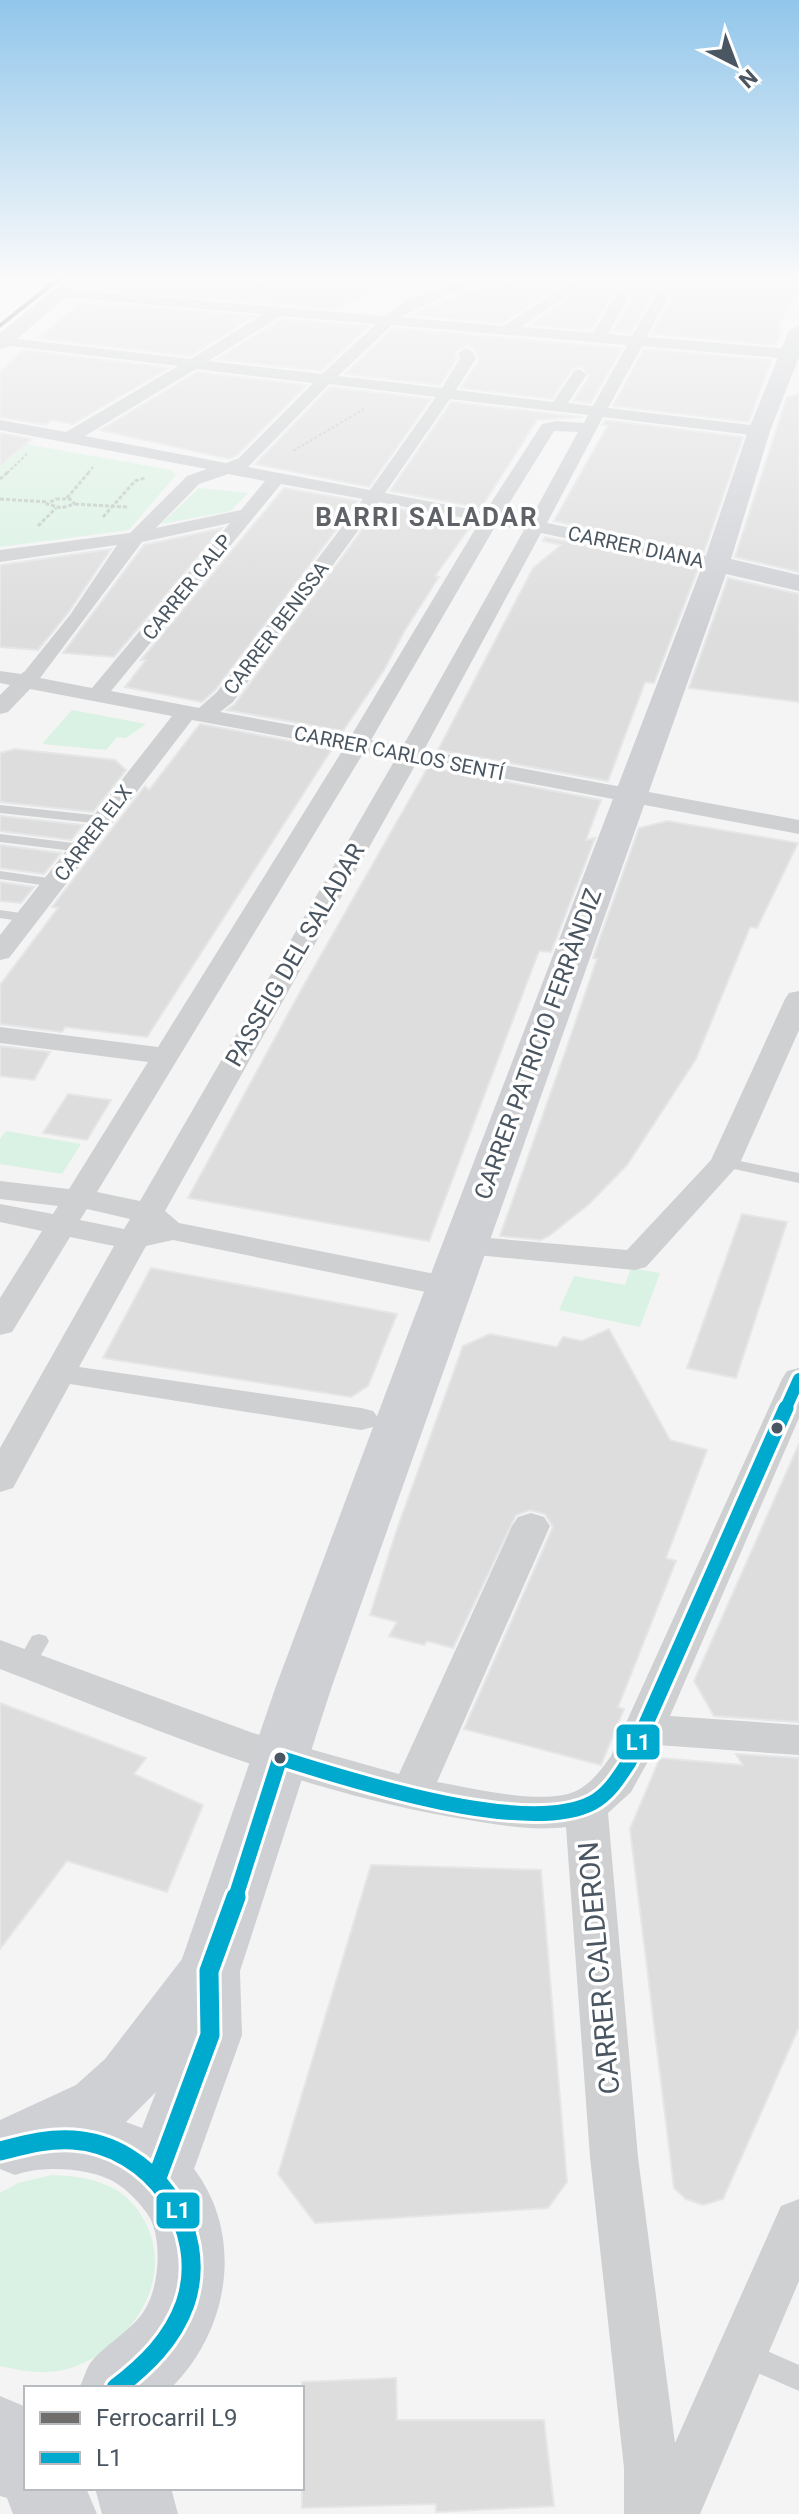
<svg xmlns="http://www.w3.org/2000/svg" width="799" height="2514" font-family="Roboto,sans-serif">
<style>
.green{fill:#d9f2e3}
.building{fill:#ddddde;stroke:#e5e6e7;stroke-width:2}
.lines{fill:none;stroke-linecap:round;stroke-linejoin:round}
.path-far1{stroke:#bcc7c4;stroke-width:2;stroke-dasharray:3 2;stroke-linecap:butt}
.path{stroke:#bcc7c4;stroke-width:3;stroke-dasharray:4 2;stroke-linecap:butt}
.lane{fill:#ced0d2;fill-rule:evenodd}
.street{fill:#ced0d2;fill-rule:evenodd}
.secondary{fill:#ced0d4;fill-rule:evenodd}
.bus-1-far2-casing{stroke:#fff;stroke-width:18}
.bus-1-far1-casing{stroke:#fff;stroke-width:21}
.bus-1-casing{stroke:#fff;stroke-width:25}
.bus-1-far2{stroke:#00a9ce;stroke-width:12}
.bus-1-far1{stroke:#00a9ce;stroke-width:15}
.bus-1{stroke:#00a9ce;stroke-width:19}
.rail-1-casing{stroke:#fff;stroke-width:6}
.rail-1{fill:#706e6d;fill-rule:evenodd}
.bus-dot{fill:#4a5661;stroke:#fff;stroke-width:3}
.labels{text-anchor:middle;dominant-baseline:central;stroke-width:7;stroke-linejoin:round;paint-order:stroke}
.far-street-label{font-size:20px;fill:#4a5661;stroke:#fff}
.street-label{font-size:24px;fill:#4a5661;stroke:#fff}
.far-district-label{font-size:26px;font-weight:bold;letter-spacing:2px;fill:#5f6368;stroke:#fff}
.near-street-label{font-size:28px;fill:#4a5661;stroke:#fff}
.line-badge{stroke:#fff;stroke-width:3}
.badge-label{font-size:22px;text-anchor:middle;font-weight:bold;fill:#fff}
</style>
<rect width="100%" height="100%" fill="#f4f4f4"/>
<!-- green -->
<path class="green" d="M26,444L171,470L176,475L129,530L0,547V467Z
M199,488L248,493L231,511L161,524Z
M72,710L146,724L126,738L117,737L106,750L42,744Z
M6,1131L81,1144L62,1174L0,1164V1139Z
M631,1268L660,1273L640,1327L559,1310L574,1276L625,1285Z
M52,2175C73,2176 92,2178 111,2187C126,2194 138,2208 145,2222C177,2282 127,2352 67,2369C44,2375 22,2371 0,2366V2193L18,2183Z"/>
<!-- building -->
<path class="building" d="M111,279H227L274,286L288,279H391L338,309L99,289Z
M534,279H570L502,323L411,315L468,292Z
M595,279H621L591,330L530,325Z
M642,279H662L630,333L613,331Z
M682,279H799V285L778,327L782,328L776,345L651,334Z
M82,302L254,316L190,356L38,338Z
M282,319L369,326L321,371L217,359Z
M393,328L622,348L591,403L573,401L590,376L581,366L572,369L552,399L461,388L479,360L474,348L467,345L455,352L457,358L440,385L345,374Z
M644,349L771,360L749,422L613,406Z
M23,350L169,368L73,424L51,420L46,425L0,417V372Z
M197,372L307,385L237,455L229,459L100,430Z
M330,387L431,399L369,487L255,464Z
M799,394V572L735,557L787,397Z
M451,402L583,417L537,420L481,508L390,491Z
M605,420L743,437L704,552L554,521L608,425H602Z
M0,433L31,439L0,466Z
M284,488L358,501L215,690L202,702L125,687L146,660H141Z
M380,505L473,523L435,576L439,577L405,630L384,670L343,731L227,710L235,704Z
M222,528L114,657L63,653L144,545Z
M545,537L698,569L654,683L645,682L608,781L438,750L533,568L561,545L543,541Z
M111,549L68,613L38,650L0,647V565Z
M728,578L799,594V702L689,688Z
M200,724L332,749L147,1037L65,1027L62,1032L0,1024V985L58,908L52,907L145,786L149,790Z
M15,749L115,760L126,770L93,812L0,802V753Z
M428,767L601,800L586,840L595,838L551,952L539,951L429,1241L188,1198L300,992Z
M0,816L83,825L71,840L0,831Z
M667,821L798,843L757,928L750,927L696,1059L627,1165L589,1204L549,1236L541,1240L500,1236L568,1044L597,959L593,958L639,828Z
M0,845L61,853L44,874L0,868Z
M0,882L34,887L21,903L0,901Z
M0,1046L50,1052L34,1080L0,1076Z
M68,1094L111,1100L87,1140L43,1133Z
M742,1214L787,1222L736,1378L687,1368Z
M151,1268L258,1288L397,1314L368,1386L351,1397L103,1358Z
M609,1329L670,1440L707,1450L666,1558L676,1561L618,1707L624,1709L601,1765L464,1729L553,1527L545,1514L530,1510L516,1515L453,1648L427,1641L424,1645L389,1636L397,1622L370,1615L396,1532L463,1346L490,1334L557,1347L563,1337L582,1341Z
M799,1444V1722L714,1716L694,1681Z
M0,1703L146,1758L134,1774L203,1805L167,1892L67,1861L0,1949Z
M736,1754L799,1758V2027L723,2199L703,2205L686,2199L674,2188L630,1829L660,1758L743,1765Z
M371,1865L541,1870L567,2182L548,2208L315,2223L278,2174Z
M396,2378L397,2420H544L554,2506L436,2512V2504L302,2508V2382Z"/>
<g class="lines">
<!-- path-far1 -->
<path class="path-far1" d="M0,295L21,279
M293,451L364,409
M7,473L27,454
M88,473L94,466"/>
<!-- path -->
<path class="path" d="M0,479L9,471
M67,498L90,471
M0,499L48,502
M56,499H70L75,504L61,508L47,504Z
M75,504L127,507
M103,517L135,481L145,478
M38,526L56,508"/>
<!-- lane -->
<path class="lane" d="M0,805L102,816L108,820L102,824L0,813Z
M0,834L81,844L87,848L81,852L0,842Z
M0,871L55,879L61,883L55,887L0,879Z
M0,910L27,914L33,918L27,922L0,918Z
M725,1158L799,1173V1183L720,1166L717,1163L720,1160Z
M39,1634L46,1636L49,1641L33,1669L26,1671L19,1669L16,1664L32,1636Z
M744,2341L799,2365V2391L735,2363L731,2354L735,2345Z"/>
<!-- street -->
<path class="street" d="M475,279H499L446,295L400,317L503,326L576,279H592L521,327L593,333L625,279H639L608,334L632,336L665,279H679L646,337L790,349L798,354L790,359L642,346L608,408L759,426L767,431L759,436L603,417L547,523L716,558L726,564L716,570L541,533L424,750L799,820V834L417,762L165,1211L179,1223L450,1277L462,1280L466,1287L462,1294L450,1297L173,1240L146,1246L79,1367L361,1408L373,1411L379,1419L373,1427L361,1430L70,1384L13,1488L0,1492V1448L114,1246L70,1237L12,1332L0,1335V1298L42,1231L0,1222V1204L53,1214L58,1206L0,1199V1181L69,1189L148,1062L0,1043V1027L158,1047L344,748L192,720L9,958L0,960V935L172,716L30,689L8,712L0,714V695L10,685L0,683V671L21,674L25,671L70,615L117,545L0,562V550L130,533L187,476L207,469L0,430V420L66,432L178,366L3,345H0V337L191,359L263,314L62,297L55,293L62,289L385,316C408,294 445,287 475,279ZM281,316L376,324L322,374L208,361ZM392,325L627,345L593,406L568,403L587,374L579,369L574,371L553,402L456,390L476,358L471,350L466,348L458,353L460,358L442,388L338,376ZM196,369L313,383L239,458L226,463L85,436ZM329,384L436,397L370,490L248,467ZM450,399L588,415L584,423L556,421L542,424L485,512L385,493ZM554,431L578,432L530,520L502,515ZM228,474L265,481L241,510L156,528L199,484ZM281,484L363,499L217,692L199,708L111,691ZM379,502L480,521L351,736L220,712L233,702ZM230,523L92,688L40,678L142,542ZM496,525L524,530L403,746L371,740ZM364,752L396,758L140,1201L97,1192ZM87,1209L130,1219L124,1229L80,1220Z
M799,991V1030L740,1163L646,1267L635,1270L466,1254L461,1247L466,1240L477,1237L627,1250L711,1160L785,999L789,993Z
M799,1368V1418L670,1716L799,1725V1755L657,1745L631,1792L608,1813L638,2157L675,2443L781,2206L799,2199V2281L700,2514H624V2468L590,2157L566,1827C528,1832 489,1823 451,1817C296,1790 147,1726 0,1669V1640L253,1733L399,1774L512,1526L518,1517L531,1513L544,1517L550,1526L437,1782C472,1788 543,1806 576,1791C591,1784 602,1769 611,1756L782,1379L787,1371Z"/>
<!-- secondary -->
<path class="secondary" d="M67,279H88L7,347L0,349V333Z
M799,325V357L770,431L731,559L799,575V591L726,574L332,1686L240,1971L242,2035L194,2169C245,2236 229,2331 171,2388H79C83,2381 85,2372 89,2365C99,2349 128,2333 142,2314C159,2291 163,2244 150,2218C142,2205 129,2191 116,2183C92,2167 40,2165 15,2175L0,2169V2120L76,2085L105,2059L182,1959L276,1686L409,1331L703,564L748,431L789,331ZM156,2092L142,2128L126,2122Z
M0,2396L26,2407V2488H86L97,2514H13L7,2498L0,2496Z
M95,2488H171L178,2514H102Z"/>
<defs>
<path id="bus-1-far2" d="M785,1410L799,1379"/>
<path id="bus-1-far1" d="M280,1758C350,1780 526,1837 592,1803C609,1794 619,1777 629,1762L786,1408
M235,1899L280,1758"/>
<path id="bus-1" d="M0,2151C24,2145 48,2138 73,2140C151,2145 211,2228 185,2304C172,2340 146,2365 116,2388
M158,2175L210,2035L209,1971L236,1897"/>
</defs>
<!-- bus-1-far2 casing -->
<use href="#bus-1-far2" class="bus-1-far2-casing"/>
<!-- bus-1-far1 casing -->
<use href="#bus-1-far1" class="bus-1-far1-casing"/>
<!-- bus-1 casing -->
<use href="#bus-1" class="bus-1-casing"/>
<!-- bus-1-far2 -->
<use href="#bus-1-far2" class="bus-1-far2"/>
<!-- bus-1-far1 -->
<use href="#bus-1-far1" class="bus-1-far1"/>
<!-- bus-1 -->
<use href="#bus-1" class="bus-1"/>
<defs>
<path id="rail-1" d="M55,279H62L0,328V323Z"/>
</defs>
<!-- rail-1 casing -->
<use href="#rail-1" class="rail-1-casing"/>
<!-- rail-1 -->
<use href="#rail-1" class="rail-1"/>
</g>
<!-- sky -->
<linearGradient id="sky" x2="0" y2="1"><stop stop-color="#91c6eb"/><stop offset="0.44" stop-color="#fafafa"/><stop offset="1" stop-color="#fafafa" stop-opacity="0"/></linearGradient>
<rect width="799" height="631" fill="url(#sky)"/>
<!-- markers -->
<g class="bus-dot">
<circle cx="777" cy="1428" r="7"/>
<circle cx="280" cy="1758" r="7"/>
</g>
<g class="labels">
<!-- far-street labels -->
<g class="far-street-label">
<text transform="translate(636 547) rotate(12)">CARRER DIANA</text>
<text transform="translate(187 587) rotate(-51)">CARRER CALP</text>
<text transform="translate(276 628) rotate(-53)">CARRER BENISSA</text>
<text transform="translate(399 753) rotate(11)">CARRER CARLOS SENTÍ</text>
<text transform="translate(93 833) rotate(-53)">CARRER ELX</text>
</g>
<!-- street labels -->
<g class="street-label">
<text transform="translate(295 955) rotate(-60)">PASSEIG DEL SALADAR</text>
<text transform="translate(538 1044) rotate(-70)">CARRER PATRICIO FERRÀNDIZ</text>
</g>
<!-- far-district labels -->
<g class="far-district-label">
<text x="427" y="517">BARRI SALADAR</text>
</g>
<!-- near-street labels -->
<g class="near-street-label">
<text transform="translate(599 1968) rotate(-95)">CARRER CALDERON</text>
</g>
</g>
<g class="line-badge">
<rect x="615" y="1723" width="46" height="38" rx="8" fill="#00a9ce"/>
<rect x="155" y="2191" width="46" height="39" rx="8" fill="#00a9ce"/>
</g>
<g class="badge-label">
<text x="638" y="1750">L1</text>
<text x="178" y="2218">L1</text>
</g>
<!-- legend -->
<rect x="24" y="2386" width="280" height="104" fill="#ffffff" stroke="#b7bbc0" stroke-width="2"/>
<rect x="40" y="2412" width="40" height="12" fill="#706e6d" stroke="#b7bbc0" stroke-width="2"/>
<text x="96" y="2426" font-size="24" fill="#4a5661">Ferrocarril L9</text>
<rect x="40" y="2452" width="40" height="12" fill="#00a9ce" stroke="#b7bbc0" stroke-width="2"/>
<text x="96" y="2466" font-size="24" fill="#4a5661">L1</text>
<!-- north arrow -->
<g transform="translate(735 64) rotate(138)" stroke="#ffffff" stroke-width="6" paint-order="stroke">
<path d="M0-6L14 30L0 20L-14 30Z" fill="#4a5661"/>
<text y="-12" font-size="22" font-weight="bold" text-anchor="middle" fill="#4a5661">N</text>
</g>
</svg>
